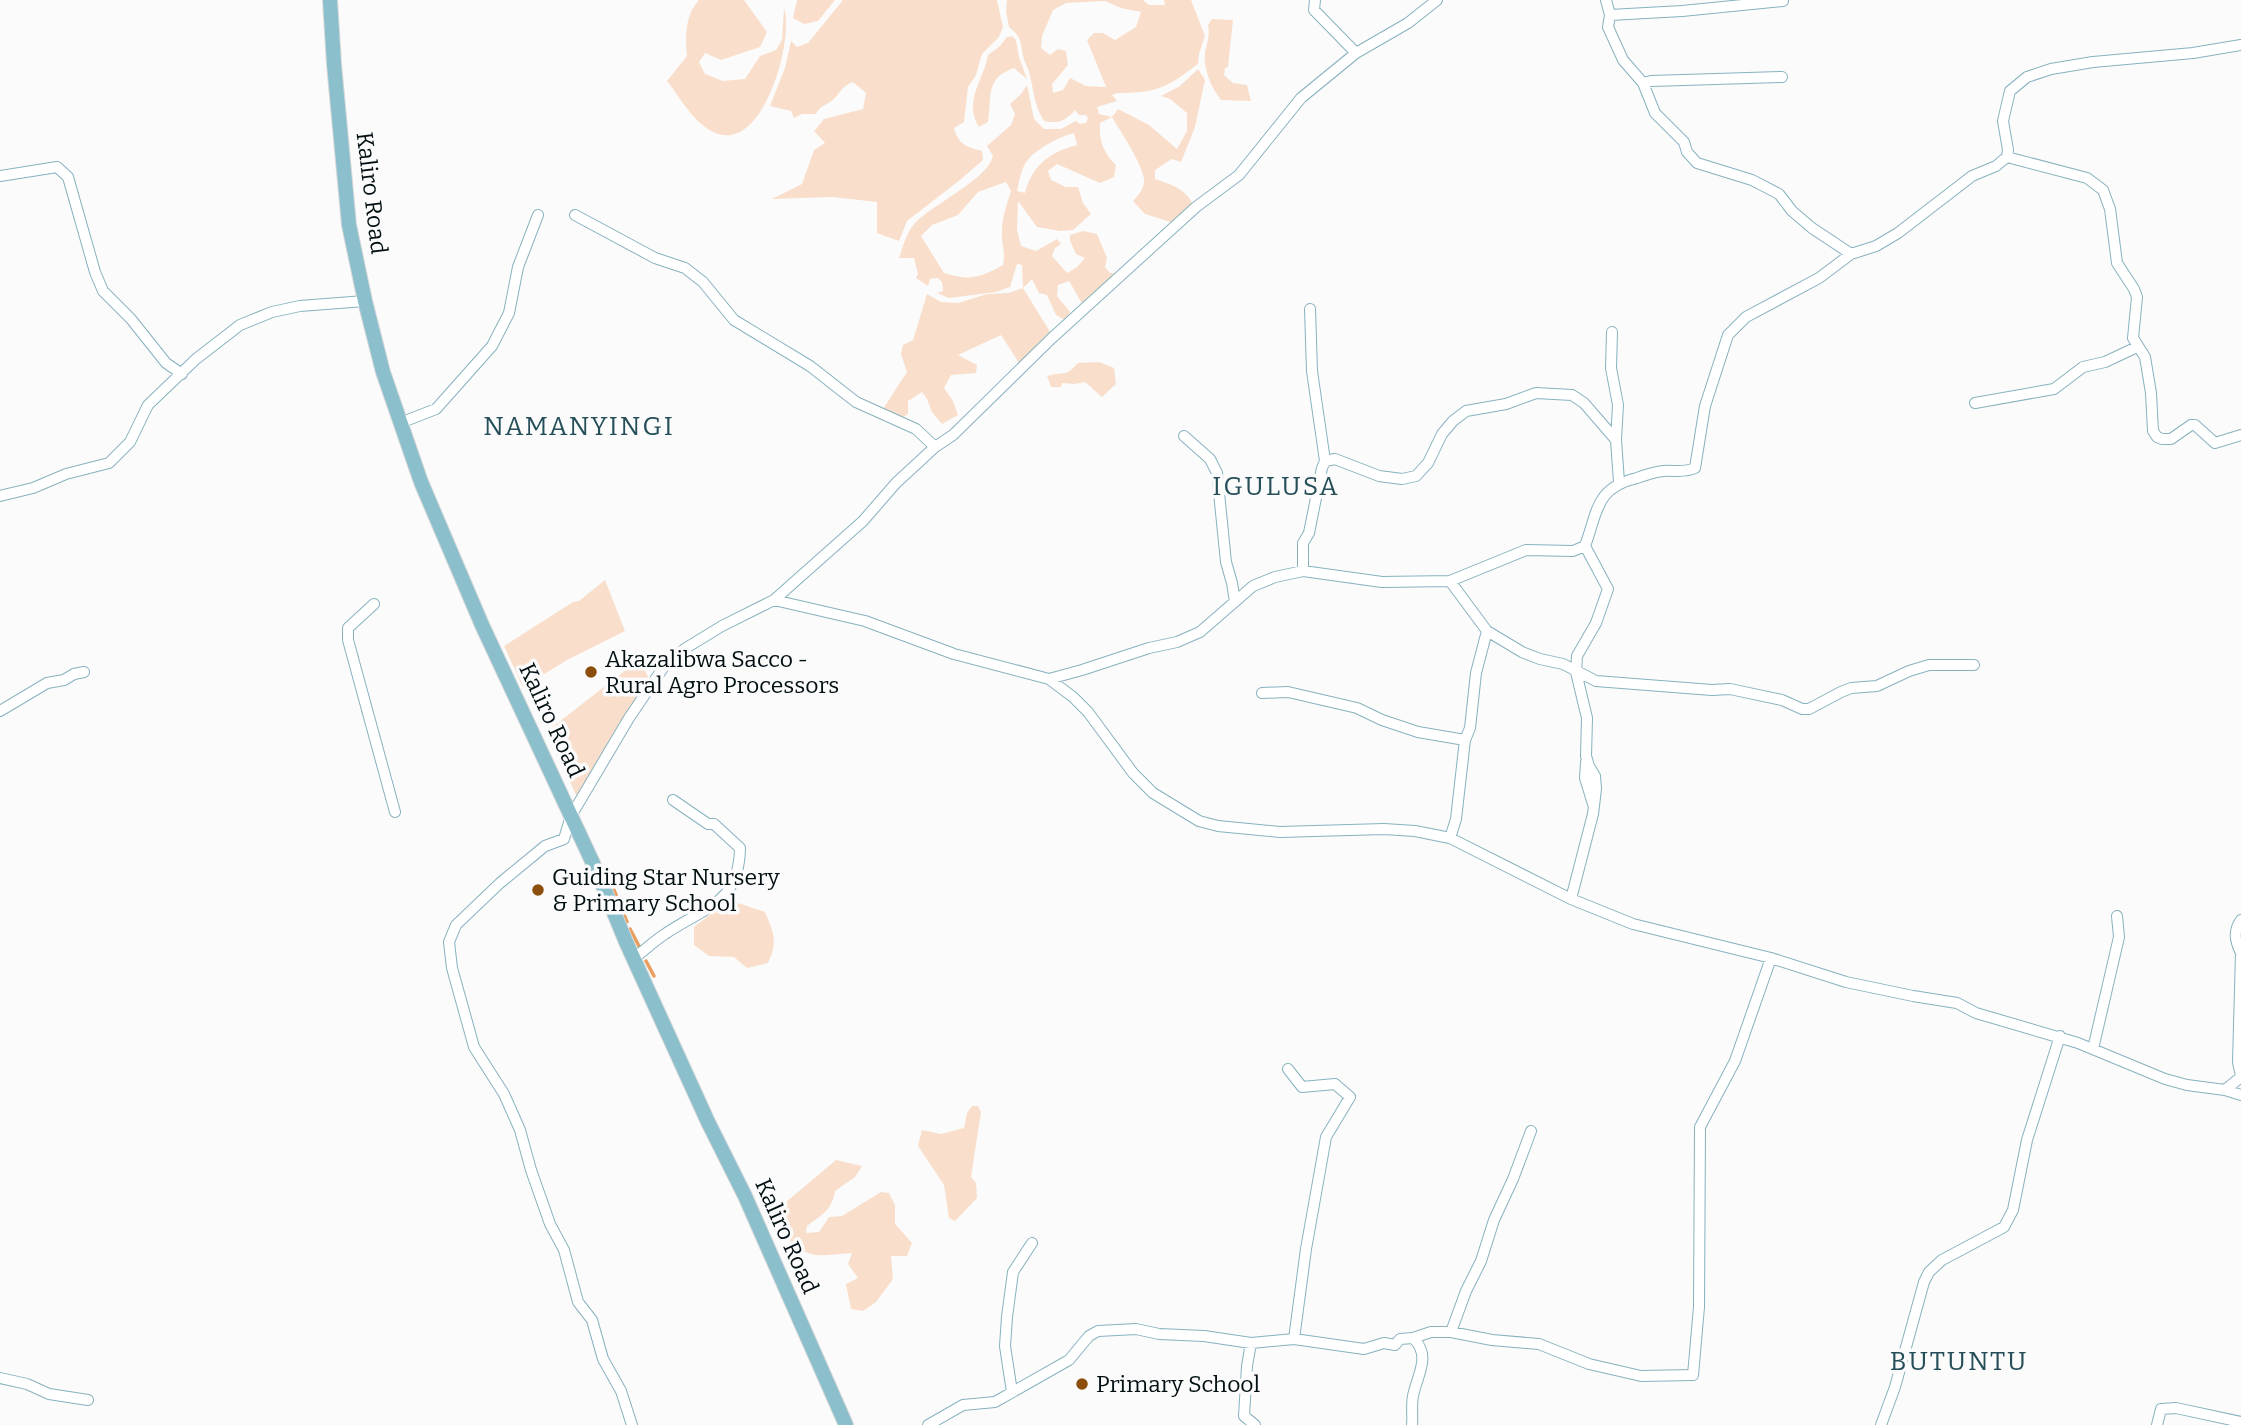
<svg xmlns="http://www.w3.org/2000/svg" width="2241" height="1425" font-family="Bitter,serif">
<style>
.green{fill:#f9dfcb;fill-rule:evenodd}
.lines{fill:none;stroke-linecap:round;stroke-linejoin:round}
.stream{stroke:#e99e5e;stroke-width:3.5}
.minor-casing{stroke:#87b2be;stroke-width:12}
.major-casing{stroke:#d6d8d9;stroke-width:16}
.minor{stroke:#fff;stroke-width:10}
.major{stroke:#8cbfcc;stroke-width:14}
.poi-dot{fill:#8b4e0d;stroke:#fbfbfb;stroke-width:2.5}
.labels{text-anchor:middle;dominant-baseline:central;stroke-width:7;stroke-linejoin:round;paint-order:stroke}
.street-label{font-size:23px;fill:#010e12;stroke:#fbfbfb}
.poi-label{font-size:23px;fill:#010e12;stroke:#fbfbfb;text-anchor:start}
.quarter-label{font-size:26px;letter-spacing:2px;fill:#254e59;stroke:#fbfbfb}
</style>
<rect width="100%" height="100%" fill="#fbfbfb"/>
<!-- green -->
<path class="green" d="M699,0H744L767,32L760,47L721,60L705,53L699,62L705,74L723,81L745,79L760,56L776,50L782,40L784,8C794,38 766,142 723,135C698,131 682,100 667,81L687,56C685,37 685,15 699,0Z
M797,0H835L818,21L804,24L793,18Z
M843,0H997L1003,27L999,37L982,54L976,75L968,87L964,122L954,128C958,144 966,147 982,151L983,160L960,180L907,221L899,241L877,233V202L833,197L772,199L802,184L814,150L825,143L814,131L824,119L863,109L866,93L853,82C841,86 839,96 830,102C823,107 820,106 816,114H802L794,118L791,111L770,106L785,68L791,41L797,47L808,43Z
M1007,0H1143L1149,5H1165L1164,0H1191L1205,36L1199,54L1198,64C1168,87 1157,93 1118,93L1112,95L1117,101L1097,107L1099,114L1112,117L1118,109L1149,125L1177,149L1187,131V113L1170,99L1161,96L1180,86L1198,69L1205,80L1195,127L1181,162L1172,159L1155,170V179C1175,186 1187,189 1195,209L1177,224L1145,214L1133,201C1137,197 1144,189 1144,182C1146,169 1120,131 1112,117L1100,123C1099,141 1103,152 1116,165L1114,177L1100,183L1057,164L1048,171L1051,180L1066,187H1078L1083,203L1091,214L1073,230L1060,231L1037,227L1018,201L1017,230L1021,246L1036,251L1057,239L1061,244L1055,248L1052,256L1067,273L1077,267L1085,258L1076,254L1070,241V235L1083,231L1097,234L1107,258L1105,267L1110,273H1120L1084,307L1069,281L1058,285L1057,296L1070,312L1065,320L1056,315L1047,295L1039,293L1032,279L1023,288L1052,335L1021,366L1001,335L958,355L977,365L976,373L951,375L944,388L953,401L958,415L942,424L932,412L927,399L922,392L908,401V414L899,420L883,409L907,372L901,354L903,345L913,340L927,294L941,302L958,303L987,294L1008,293L1023,288L1022,265L1017,264L1010,287L996,292L949,298L937,293L943,291L942,282L938,278L930,279L928,286L916,278L918,274L914,258H899C903,247 907,231 915,223C933,204 988,179 993,156L987,146L1011,125L1015,114L1010,104L1021,94L1027,85L1034,119L1044,129H1061L1076,121L1080,124L1086,123L1088,118L1086,115H1079L1075,110C1065,121 1059,124 1044,121C1034,106 1034,90 1029,72C1028,67 1024,62 1023,56C1020,40 1022,38 1009,27L1006,11ZM1105,1L1121,8L1141,12L1136,27L1115,40L1103,33H1094L1087,40L1106,87L1086,86L1070,78L1063,90L1053,93L1052,84L1068,65L1066,51L1058,49L1050,55L1041,48L1042,36L1053,10L1066,3ZM1074,133L1077,145C1049,152 1032,166 1025,193L1017,191C1019,183 1020,175 1023,168C1029,152 1058,137 1074,133ZM1006,182L1011,191C1007,204 1002,217 1002,231C1001,244 1006,251 1003,265C979,278 971,281 944,273L921,236L932,225L958,215L978,192Z
M1212,19L1233,20L1228,67L1225,68L1224,75L1233,83L1247,85L1251,101L1221,100C1211,88 1203,68 1205,53C1207,42 1210,36 1208,25Z
M1012,36L1016,40L1019,57L1027,79L1014,68C985,78 992,96 988,122L979,127C963,101 983,82 988,55L1000,46L1007,37Z
M1099,362L1114,368L1116,384L1102,397L1085,382L1074,384L1062,383L1061,387H1051L1047,376C1063,371 1065,378 1078,363Z
M605,580L625,631L567,660L523,687L504,646L573,602L579,601Z
M640,659L651,684L578,799L546,732Z
M729,903H738L765,912C774,933 778,942 768,963L747,968L734,957L709,956L694,945V927L716,910Z
M972,1106H978L981,1112L971,1177L976,1183L977,1198L955,1221L949,1218L944,1185L918,1146L922,1130L941,1134L964,1128L967,1113Z
M836,1160L862,1166L855,1177L835,1191C832,1210 822,1215 807,1226L806,1233L819,1232L829,1217L842,1216L881,1192L889,1193L895,1205V1224L912,1243L907,1256H891L893,1279L876,1302L863,1311L851,1309L846,1284L858,1278L848,1264L852,1253C813,1256 810,1261 780,1231L779,1208Z"/>
<g class="lines">
<!-- stream -->
<path class="stream" d="M614,890L627,922
M630,929L640,948
M646,961L654,976"/>
<defs>
<path id="minor" d="M1315,0L1314,10L1356,53
M1606,0L1610,15L1608,27L1623,60L1643,83L1655,113L1684,142L1687,152L1697,163L1752,180L1779,194L1792,211L1812,228L1851,254
M1610,15L1682,11L1783,1
M1643,83L1651,81L1782,77
M2007,157L2087,178L2103,190L2110,209L2117,263L2134,289L2137,297L2133,338L2145,357L2151,393L2153,431L2157,437L2162,439H2171L2191,425H2195L2215,443L2241,435
M0,176L57,167L68,177L95,272L103,291L131,319L166,363L182,374
M575,215L655,258L685,268L703,282L734,320L810,366L856,402L916,429L935,447
M1612,332L1611,368L1618,405L1616,440L1619,482
M1975,403L2054,389L2083,367L2105,362L2137,347
M400,423L436,409L492,346L509,313L518,267L538,215
M1184,436L1210,459L1217,473L1226,562L1232,583L1235,602
M1325,461L1335,459L1379,476L1402,479L1416,476L1428,463L1442,434L1453,421L1466,411L1506,404L1536,393L1572,395L1584,403L1616,440
M0,496L33,488L66,474L109,463L130,442L148,405L196,359L240,325L272,312L300,306L365,301
M1303,571V543L1309,533L1322,468L1325,461L1312,371L1310,309
M1450,581L1487,631L1522,652L1540,659L1563,664L1596,681L1712,690L1730,689L1782,700L1802,709H1809L1841,692L1851,688L1877,686L1909,671L1929,665H1974
M774,600L863,521L896,483L935,447L953,435L1052,338L1196,207L1239,175L1301,98L1356,53L1408,23L1437,0
M374,604L348,628V640L395,812
M1049,679L1082,670L1149,648L1177,642L1200,632L1253,586L1275,577L1303,571L1382,582L1450,581L1526,550L1573,551L1585,546C1598,511 1595,488 1637,478C1645,475 1654,472 1663,471C1674,470 1685,473 1695,468L1705,406L1728,335L1746,317L1819,278L1851,254L1876,246L1898,233L1972,176L1996,166L2002,161L2007,157L2008,150L2003,121L2010,91L2027,77L2051,69L2093,62L2193,53L2241,45
M1262,693L1288,692L1357,708L1382,720L1418,732L1465,740
M0,711L47,683L64,680L74,674L84,672
M1586,762L1585,778L1593,804
M1450,838L1456,819L1465,740L1470,728L1476,673L1487,631
M1571,899L1593,814L1596,789L1595,776L1589,766L1586,756L1587,718L1576,672L1577,656L1596,623L1608,589L1585,546
M634,958C645,950 654,941 665,934C704,907 739,905 740,848L714,824H708L673,800
M2093,1049L2119,937L2117,916
M1288,1069L1302,1087L1335,1084L1350,1097L1326,1137L1306,1249L1294,1339
M2241,1076L2238,1062L2241,953C2235,941 2233,931 2241,920
M2225,1090L2241,1095
M1451,1332L1466,1291L1481,1261L1494,1220L1513,1179L1531,1131
M1413,1338L1431,1332H1451L1492,1340L1539,1344L1589,1364L1641,1376L1693,1375L1699,1307L1700,1127L1735,1061L1771,958
M1251,1343L1247,1366L1244,1416L1255,1425
M0,1378L27,1384L49,1394L88,1400
M1012,1392L1005,1346L1007,1317L1013,1272L1032,1243
M632,1425L621,1391L603,1359L592,1320L578,1302L564,1250L550,1224L531,1170L520,1130L504,1094L474,1047L452,968L449,942L456,925L500,883L545,846L564,839L571,816L629,718L665,665L686,648L722,626L774,600L865,621L954,654L1049,679L1073,697L1088,712L1133,773L1153,793L1199,821L1218,826L1280,832L1384,829L1415,831L1450,838L1571,899L1633,924L1771,958L1846,982L1913,996L1957,1003L1976,1013L2078,1043L2165,1079L2187,1085L2225,1090L2241,1077
M928,1425L963,1405L995,1402L1069,1360L1089,1336L1098,1331L1136,1329L1159,1334L1204,1336L1251,1343L1294,1339L1364,1349L1384,1343L1395,1345L1400,1339L1413,1338C1432,1356 1417,1375 1413,1396C1411,1406 1413,1416 1412,1425
M1881,1425L1895,1387L1924,1282L1929,1272L1942,1260L2004,1227L2013,1210L2027,1140L2060,1036
M2157,1425L2161,1409L2176,1408L2241,1422"/>
<path id="major" d="M330,0L334,64L349,225L365,301L383,372L421,482L482,625L598,874L626,942L708,1122L745,1196L846,1425"/>
</defs>
<!-- minor casing -->
<use href="#minor" class="minor-casing"/>
<!-- major casing -->
<use href="#major" class="major-casing"/>
<!-- minor -->
<use href="#minor" class="minor"/>
<!-- major -->
<use href="#major" class="major"/>
</g>
<!-- markers -->
<g class="poi-dot">
<circle cx="591" cy="672" r="7"/>
<circle cx="538" cy="890" r="7"/>
<circle cx="1082" cy="1384" r="7"/>
</g>
<g class="labels">
<!-- street labels -->
<g class="street-label">
<text transform="translate(372 193) rotate(83)">Kaliro Road</text>
<text transform="translate(552 720) rotate(65)">Kaliro Road</text>
<text transform="translate(787 1236) rotate(66)">Kaliro Road</text>
</g>
<!-- poi labels -->
<g class="poi-label">
<text x="605" y="659">Akazalibwa Sacco -<tspan x="605" dy="26">Rural Agro Processors</tspan></text>
<text x="552" y="877">Guiding Star Nursery<tspan x="552" dy="26">&amp; Primary School</tspan></text>
<text x="1096" y="1384">Primary School</text>
</g>
<!-- quarter labels -->
<g class="quarter-label">
<text x="579" y="426">NAMANYINGI</text>
<text x="1276" y="486">IGULUSA</text>
<text x="1959" y="1361">BUTUNTU</text>
</g>
</g>
</svg>
